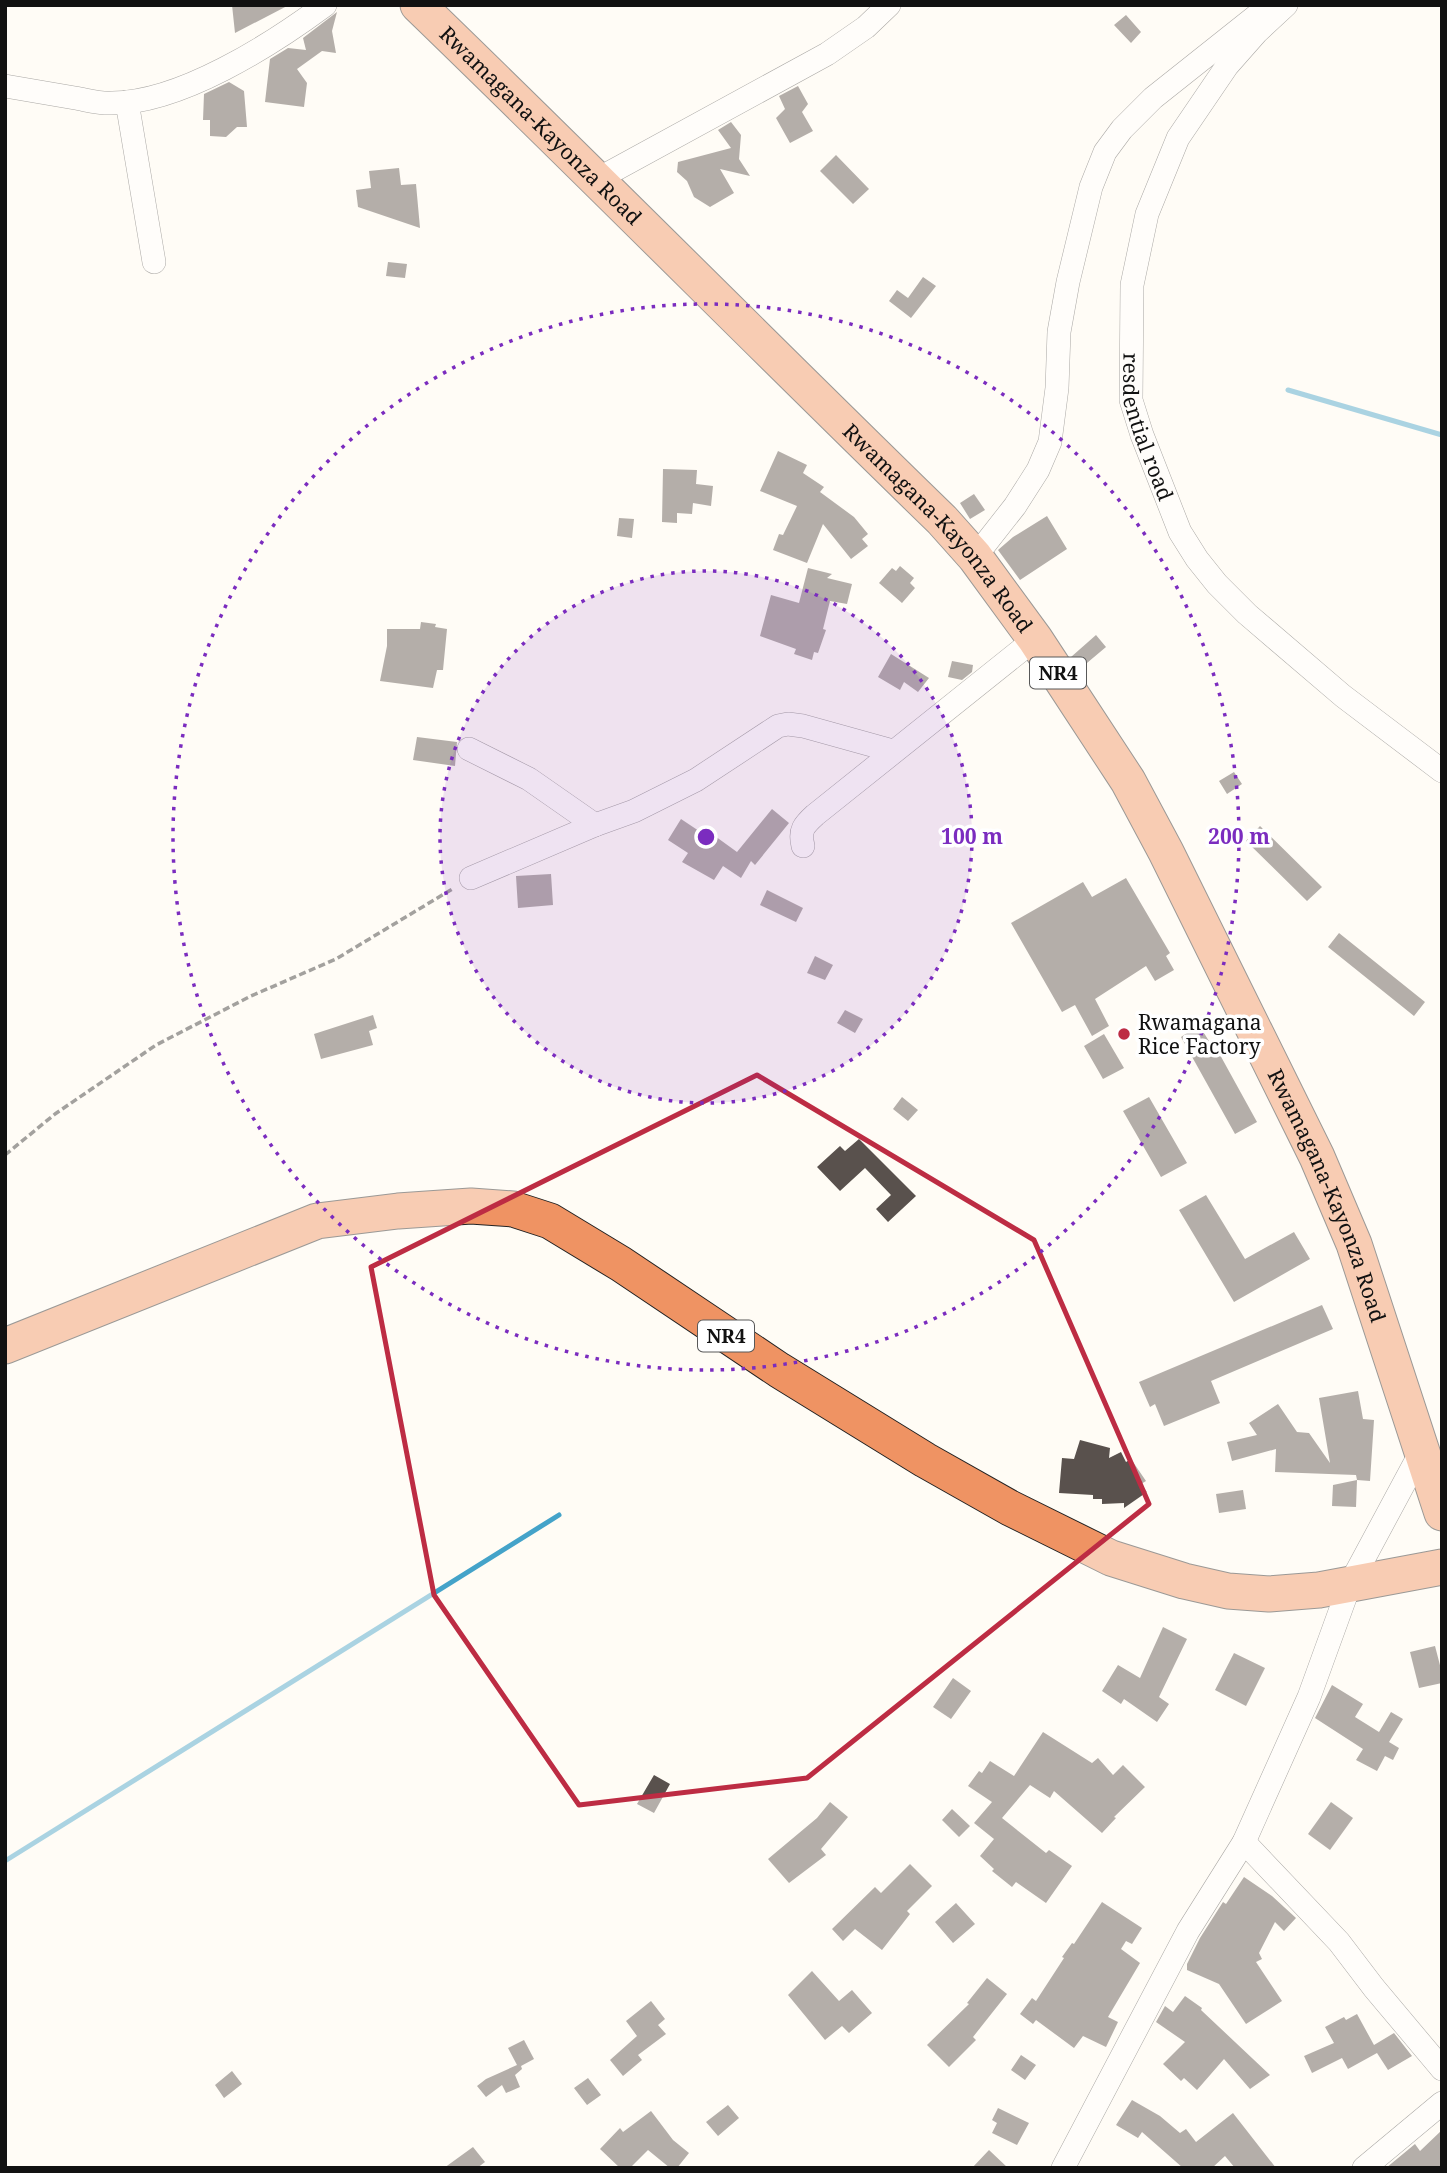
<svg xmlns="http://www.w3.org/2000/svg" width="1447" height="2173" font-family="'Noto Serif',serif">
<style>
.lines{fill:none;stroke-linecap:round;stroke-linejoin:round}
.stream{stroke:#44a3c9;stroke-width:5}
.building{fill:#59514d}
.minor-casing{stroke:#444;stroke-width:24}
.highway-casing{stroke:#222;stroke-width:37}
.path{stroke:#333;stroke-width:3.5;stroke-dasharray:7 3.5;stroke-linecap:butt}
.minor{stroke:#fff;stroke-width:23}
.highway{stroke:#ef9363;stroke-width:35}
.marked{fill:none;stroke:#bd2c43;stroke-width:5;stroke-linejoin:round}
.ring{fill:none;stroke:#7b2cbf;stroke-width:3.5;stroke-dasharray:3.5 7}
.poi-dot{fill:#bd2c43;stroke:#fff;stroke-width:2.5}
.labels{text-anchor:middle;dominant-baseline:central;stroke-width:7;stroke-linejoin:round;paint-order:stroke}
.shield{fill:#fff;stroke:#585858;stroke-width:2}
.shield-label{font-size:19px;font-weight:bold;fill:#111}
.street-label{font-size:21px;fill:#111;stroke:#fff}
.poi-label{font-size:21px;fill:#111;stroke:#fff;text-anchor:start}
.centre{fill:#7b2cbf;stroke:#fff;stroke-width:3.5}
.ring-label{font-size:21px;text-anchor:middle;font-weight:bold;fill:#7b2cbf;stroke:#fff;stroke-width:7;stroke-linejoin:round;paint-order:stroke}
</style>
<rect width="100%" height="100%" fill="#fffcf5"/>
<g class="lines">
<!-- stream -->
<path class="stream" d="M1288,390L1442,435
M5,1861L559,1515"/>
</g>
<!-- building -->
<path class="building" d="M232,5H289L235,33Z
M337,12L332,31L336,53L322,51L297,69L307,83L304,107L265,102L270,59L288,48L306,50L303,38Z
M1126,15L1141,32L1131,43L1114,25Z
M229,82L244,91L247,127H237L226,137L210,136V120H203L204,94Z
M798,86L808,104L802,112L813,131L790,143L776,118L785,109L779,96Z
M731,122L741,135L739,159L750,176L720,169L734,193L710,207L694,197L687,181L677,172L678,162L731,148L718,130Z
M836,155L869,189L853,204L820,171Z
M399,168L401,185L416,184L420,228L358,207L356,190L371,188L369,171Z
M388,262L407,264L405,278L386,276Z
M923,277L936,286L911,318L889,301L897,290L908,298Z
M778,451L807,465L803,473L824,487L820,492L854,517L868,534L862,539L868,546L851,559L823,524L807,563L773,550L779,534L783,535L797,506L760,491Z
M663,469L697,470L696,484L713,486L711,506L693,503L692,514L677,513V523L662,522Z
M974,494L985,510L970,519L960,503Z
M1047,516L1067,549L1020,580L998,550L1013,537Z
M619,518L634,519L632,538L617,536Z
M900,566L914,578L910,583L915,588L902,603L879,583L892,568L896,571Z
M808,568L832,574L827,578L852,584L847,604L830,601L823,629L826,630L818,653L814,652L812,660L794,654L796,649L760,636L771,595L799,603Z
M421,622L436,624L435,627L447,629L443,670H437L433,688L380,681L387,646V629H420Z
M1096,635L1106,647L1081,668L1071,657Z
M891,654L929,678L918,692L904,682L900,690L878,677Z
M952,661L973,665L972,672L962,680L948,677Z
M417,737L457,742L455,766L413,760Z
M1234,772L1242,784L1227,794L1219,781Z
M772,809L789,823L755,865L751,861L741,878L723,866L714,880L682,862L688,853L668,840L681,819L705,835L708,831L737,852Z
M1260,826L1322,887L1307,901L1246,841Z
M551,874L553,905L518,908L516,876Z
M1126,878L1170,953L1166,956L1174,970L1155,981L1146,966L1095,999L1109,1026L1092,1036L1075,1005L1062,1012L1011,923L1083,882L1092,897Z
M767,890L803,908L796,922L760,905Z
M1339,933L1425,1002L1414,1016L1328,947Z
M815,956L833,965L825,980L807,973Z
M845,1010L863,1019L855,1033L837,1023Z
M373,1015L377,1028L369,1031L373,1045L321,1059L314,1034Z
M1199,1025L1212,1046L1214,1044L1257,1122L1235,1134L1181,1037Z
M1104,1034L1124,1068L1103,1079L1084,1046Z
M902,1097L918,1110L908,1121L893,1109Z
M1149,1097L1187,1163L1161,1177L1123,1111Z
M859,1139L916,1196L888,1222L876,1209L891,1195L865,1168L840,1191L817,1167L840,1146L845,1151Z
M1206,1195L1245,1259L1294,1232L1310,1259L1234,1302L1179,1210Z
M1322,1305L1333,1329L1211,1381L1220,1403L1164,1426L1155,1404L1150,1407L1139,1382Z
M1358,1391L1363,1419L1374,1420L1370,1481L1357,1480L1356,1507L1332,1506L1333,1485L1357,1480L1356,1475L1275,1472L1276,1449L1232,1461L1227,1442L1257,1435L1249,1423L1278,1404L1297,1432L1309,1433L1330,1463L1319,1398Z
M1080,1440L1110,1448L1109,1458L1121,1452L1126,1462L1131,1459L1146,1481L1141,1484L1147,1492L1124,1508V1503L1102,1504V1499H1093V1495L1059,1493L1062,1458L1074,1459Z
M1243,1490L1246,1509L1219,1513L1216,1494Z
M1163,1627L1187,1639L1159,1697L1169,1704L1157,1722L1124,1699L1121,1704L1102,1691L1118,1665L1140,1678Z
M1435,1646L1442,1673V1683L1419,1688L1410,1652Z
M1234,1653L1265,1668L1246,1706L1215,1690Z
M953,1678L971,1691L951,1719L933,1707Z
M1332,1685L1363,1704L1355,1717L1379,1732L1391,1712L1403,1719L1389,1742L1399,1748L1393,1760L1385,1756L1377,1771L1356,1760L1363,1749L1315,1718Z
M1043,1732L1092,1763L1098,1758L1113,1775L1123,1765L1145,1787L1114,1817L1116,1818L1102,1833L1054,1791L1050,1798L1030,1785L1002,1818L1046,1853L1049,1850L1072,1866L1046,1903L1016,1882L1012,1887L992,1871L994,1869L980,1856L994,1839L974,1823L992,1802L968,1786L979,1771L982,1773L990,1761L1014,1776Z
M654,1775L670,1784L654,1813L637,1804Z
M830,1802L848,1817L821,1849L826,1855L789,1883L768,1859L817,1818Z
M1331,1802L1353,1818L1330,1850L1308,1834Z
M952,1809L970,1826L959,1837L942,1820Z
M910,1864L932,1886L907,1911L910,1914L882,1950L855,1929L843,1941L832,1929L875,1887L881,1893Z
M1244,1877L1272,1896L1296,1918L1284,1931L1275,1922L1259,1953L1262,1959L1256,1962L1282,2001L1246,2024L1219,1984L1187,1970V1964L1200,1938L1223,1902L1226,1904Z
M1102,1902L1142,1928L1132,1944L1126,1941L1121,1949L1140,1963L1108,2017L1118,2022L1106,2047L1083,2036L1074,2048L1036,2020L1033,2024L1020,2014L1032,1998L1036,2001L1064,1958L1062,1957L1072,1943L1074,1944Z
M956,1903L975,1924L953,1943L935,1922Z
M812,1971L839,2001L852,1990L872,2013L849,2033L842,2026L825,2040L788,1995Z
M987,1978L1007,1994L973,2037L976,2040L949,2067L927,2045L969,2004L967,2003Z
M1185,1996L1202,2008L1201,2010L1270,2075L1250,2089L1224,2059L1197,2090L1184,2078L1181,2081L1163,2064L1185,2042L1156,2022L1165,2006L1173,2012Z
M651,2001L665,2019L658,2025L666,2034L638,2055L642,2060L623,2076L610,2060L637,2036L626,2021Z
M1357,2014L1374,2045L1394,2033L1412,2056L1388,2070L1377,2053L1348,2069L1342,2058L1312,2073L1304,2056L1334,2043L1325,2027L1344,2017L1346,2020Z
M524,2040L534,2059L521,2066L522,2069L515,2075L520,2087L506,2093L502,2085L486,2097L477,2086L486,2079L517,2065L508,2048Z
M1021,2055L1036,2065L1025,2080L1011,2070Z
M232,2071L242,2084L224,2098L215,2085Z
M588,2078L601,2095L587,2105L574,2088Z
M1132,2100L1160,2116L1180,2133L1186,2129L1196,2142L1233,2113L1276,2168H1235L1225,2156L1212,2168H1183L1142,2132L1138,2138L1116,2125Z
M728,2105L739,2118L718,2136L706,2122Z
M998,2108L1029,2123L1017,2145L992,2133L997,2123L992,2120Z
M651,2111L673,2140L689,2153L677,2168H670L648,2150L630,2168H620L600,2149L620,2128L623,2132Z
M1442,2130V2168H1386L1415,2144L1420,2151Z
M473,2147L485,2162L477,2168H444Z
M989,2150L1008,2168H972Z"/>
<g class="lines">
<defs>
<g id="minor">
<path id="s1" d="M1286,5L1257,32L1227,66L1178,138L1147,214L1132,285L1131,400L1142,435L1180,532L1197,559L1217,584L1247,614L1343,696L1442,771"/>
<path d="M5,86C28,90 51,94 75,98C87,100 100,104 112,103C180,103 271,45 325,5"/>
<path d="M127,102L154,262"/>
<path d="M598,179L827,54L866,27L889,5"/>
<path d="M975,557L1015,506L1038,470L1050,442L1057,388L1059,332L1068,282L1091,187L1105,152L1122,129L1153,98L1260,13"/>
<path d="M469,749L529,779L595,825"/>
<path d="M803,846C799,830 804,825 815,815L1035,639"/>
<path d="M471,878L595,825L634,811L696,780L778,726L788,724L803,726L893,751"/>
<path d="M1244,1842L1339,1942L1374,1988L1442,2069"/>
<path d="M1063,2168L1188,1931L1244,1842L1309,1697L1350,1584L1422,1450"/>
<path d="M1364,2168L1442,2103"/>
</g>
<g id="highway">
<path id="s2" d="M418,5C594,175 766,349 942,520L975,557L1035,639L1128,781L1166,852L1317,1157L1354,1244L1442,1513"/>
<path d="M5,1346L317,1221L398,1211L471,1206L513,1209L550,1221L621,1264L779,1370L925,1460L1010,1508L1111,1558L1184,1581L1228,1591L1269,1594L1319,1590L1442,1567"/>
</g>
</defs>
<!-- minor casing -->
<use href="#minor" class="minor-casing"/>
<!-- highway casing -->
<use href="#highway" class="highway-casing"/>
<!-- path -->
<path class="path" d="M5,1155L55,1114L156,1045L251,996L336,959L454,888"/>
<!-- minor -->
<use href="#minor" class="minor"/>
<!-- highway -->
<use href="#highway" class="highway"/>
</g>
<!-- marked area -->
<path d="M0 0H1447V2173H0ZM757,1075L1034,1240L1149,1504L807,1778L579,1805L434,1595L371,1267Z" fill="#fffcf5" fill-opacity=".55" fill-rule="evenodd"/>
<path class="marked" d="M757,1075L1034,1240L1149,1504L807,1778L579,1805L434,1595L371,1267Z"/>
<!-- distance rings -->
<circle cx="706" cy="837" r="266" fill="#7b2cbf" fill-opacity=".12"/>
<g class="ring">
<circle cx="706" cy="837" r="266"/>
<circle cx="706" cy="837" r="533"/>
</g>
<!-- markers -->
<circle class="poi-dot" cx="1124" cy="1034" r="7"/>
<g class="labels">
<!-- shield labels -->
<g class="shield">
<rect x="1030" y="657.5" width="56" height="31" rx="5"/>
<rect x="698" y="1320.5" width="56" height="31" rx="5"/>
</g>
<g class="shield-label">
<text x="1058" y="673">NR4</text>
<text x="726" y="1336">NR4</text>
</g>
<!-- street labels -->
<g class="street-label">
<text stroke="none"><textPath href="#s2" startOffset="172">Rwamagana-Kayonza Road</textPath></text>
<text stroke="none"><textPath href="#s1" startOffset="471">resdential road</textPath></text>
<text stroke="none"><textPath href="#s2" startOffset="738">Rwamagana-Kayonza Road</textPath></text>
<text stroke="none"><textPath href="#s2" startOffset="1516">Rwamagana-Kayonza Road</textPath></text>
</g>
<!-- poi labels -->
<g class="poi-label">
<text x="1138" y="1022">Rwamagana<tspan x="1138" dy="24">Rice Factory</tspan></text>
</g>
</g>
<circle cx="706" cy="837" r="10" class="centre"/>
<g class="ring-label">
<text x="972" y="844">100 m</text>
<text x="1239" y="844">200 m</text>
</g>
<!-- border -->
<rect width="1447" height="2173" fill="none" stroke="#111111" stroke-width="14"/>
</svg>
